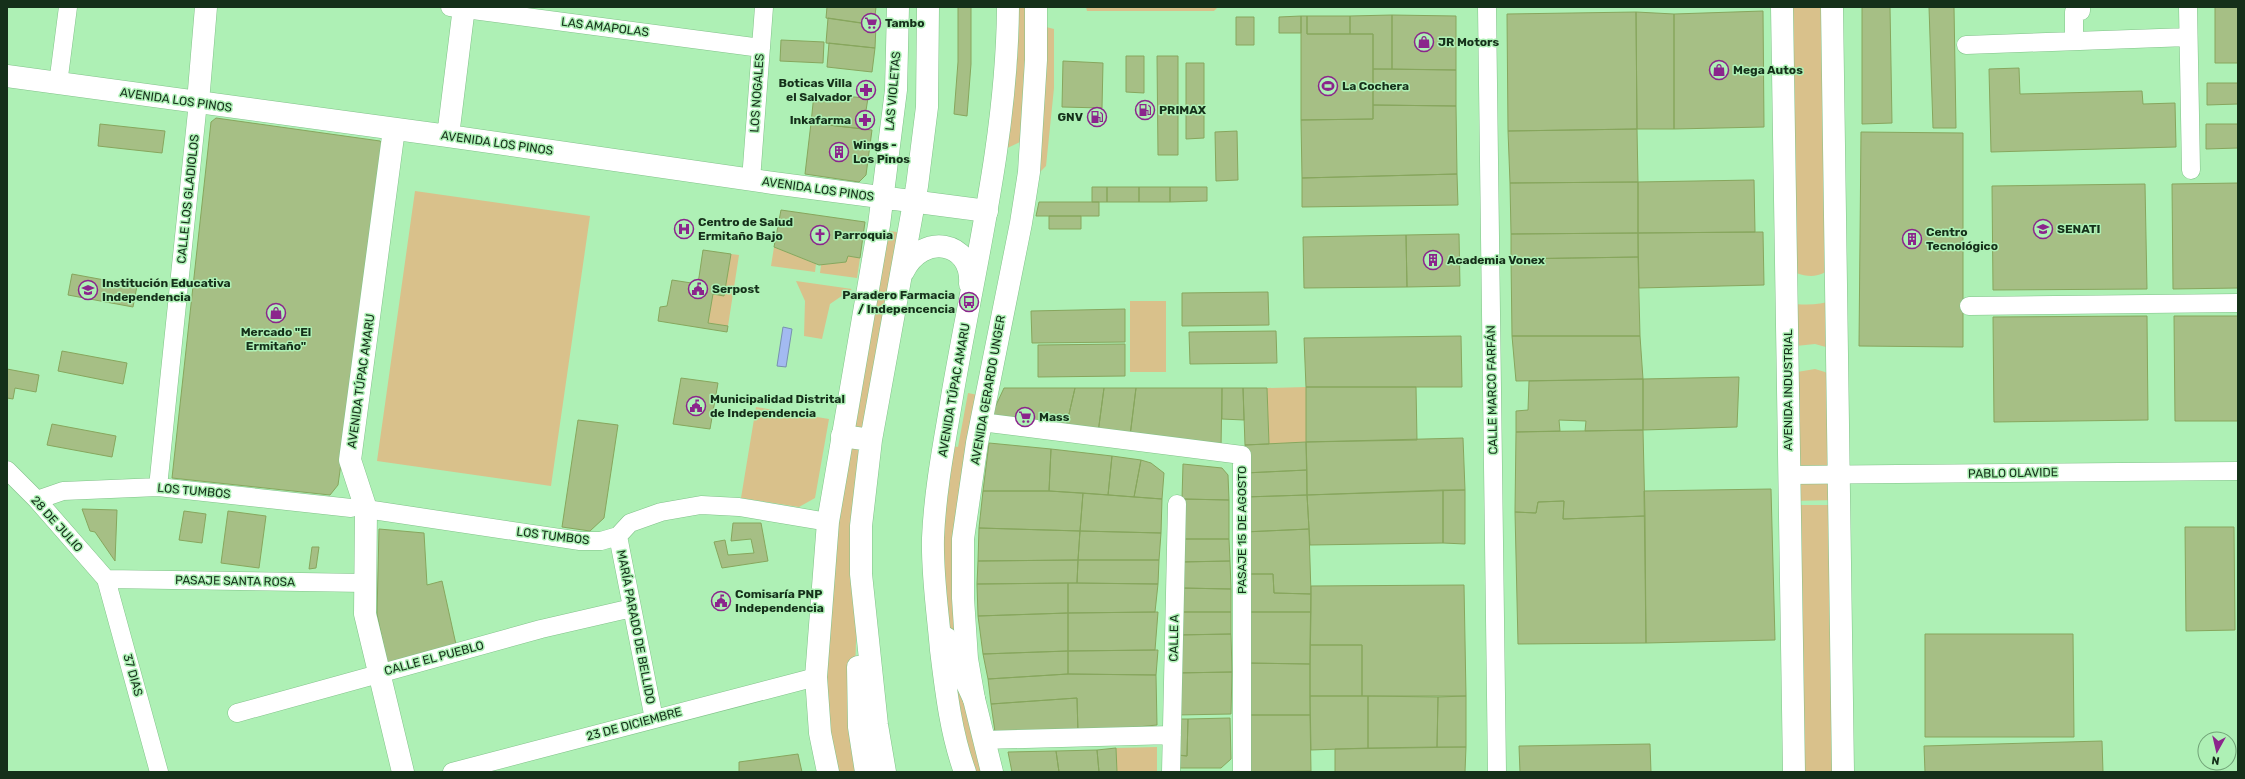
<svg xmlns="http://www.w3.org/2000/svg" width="2245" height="779" font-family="Rubik,sans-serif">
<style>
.green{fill:#d9c18b}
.water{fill:#a3baf1;stroke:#7891b0}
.building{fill:#a6bf85;stroke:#87a65d}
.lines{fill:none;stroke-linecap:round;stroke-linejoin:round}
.street-casing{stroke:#81c289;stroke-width:19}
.secondary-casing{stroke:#81c289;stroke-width:23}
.primary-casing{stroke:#81c289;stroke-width:23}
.street{stroke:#fff;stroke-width:18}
.secondary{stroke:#fff;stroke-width:22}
.primary{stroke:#fff;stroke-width:22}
.labels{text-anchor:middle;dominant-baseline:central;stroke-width:3;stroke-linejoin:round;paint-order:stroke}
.poi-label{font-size:12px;font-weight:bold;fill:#15301a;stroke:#aef0b5;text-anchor:start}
.street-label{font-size:12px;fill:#15301a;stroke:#aef0b5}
</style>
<rect width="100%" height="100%" fill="#aef0b5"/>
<!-- green -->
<path class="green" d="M1015,7H1033L1029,143L1020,142L1001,151Z
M1086,7H1218L1214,11H1087Z
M1784,7H1830L1833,266C1822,277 1811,278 1796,273Z
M1038,25L1054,29V88L1046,166L1030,182Z
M415,191L590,216L551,486L377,461Z
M881,230L905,233L864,431L850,428Z
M774,247L816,264L815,272L771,266Z
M731,254L739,255L728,326L708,323L713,294L724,295Z
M848,256L860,258L857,278L820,273L821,265L846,262Z
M796,281L852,289L830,304L822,339L804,336L805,301Z
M1833,300V349L1815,344L1796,346L1795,304C1808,305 1821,305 1833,300Z
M1130,301H1166V372H1130Z
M1815,369L1825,372L1833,378L1836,472H1791L1797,372Z
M1306,387V442L1269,444L1267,388Z
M968,393L983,396L964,657L938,615L947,445L958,447Z
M756,407L829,419L815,498L799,507L741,498Z
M845,442L862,444L855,674L863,772H831L818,676Z
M1790,476H1836L1837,500L1791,501Z
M1791,505H1836L1839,772H1795Z
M943,638L990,772H968Z
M1157,747V772H1117L1116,748Z"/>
<!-- water -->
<path class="water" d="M783,327L792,329L786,367L777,366Z"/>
<!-- building -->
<path class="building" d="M827,7H876L874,25L826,18Z
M958,7H971V64L967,116L954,114L958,62Z
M1862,7H1890L1892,123L1862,124Z
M1929,7H1954L1956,128H1933Z
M2215,7H2238V63H2215Z
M1763,11L1764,127L1674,129V14Z
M1636,12L1674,14V129H1637Z
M1636,12L1637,129L1508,131L1507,14Z
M1392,15L1456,16V70L1392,69Z
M1392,15V69H1373V34H1350V16Z
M1301,16H1307V34H1373V119L1301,120Z
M1301,16V33H1279V17Z
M1307,16H1350V34H1307Z
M1236,17H1254V45H1236Z
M828,18L876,25L875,48L826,43Z
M781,40L824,42L823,63L780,61Z
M829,43L875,48L872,72L827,67Z
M1126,56H1144V93L1126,92Z
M1157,56H1178V155H1158Z
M1063,61L1103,63L1102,108L1062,107Z
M1186,63H1204V138L1186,139Z
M2019,68L2020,94L2142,91L2143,104L2175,103L2176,147L1991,152L1989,69Z
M1373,69L1456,70V106L1373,105Z
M2207,83H2238V104L2207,105Z
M814,94L868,98L863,129L811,123Z
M1373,105L1456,106L1457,174L1302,178L1301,120L1373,119Z
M216,118L380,141L385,148L338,485L330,495L172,478L211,122Z
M811,123L872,130L866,175L859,182L805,174Z
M100,124L165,131L162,153L98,146Z
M2206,124H2238V148L2206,149Z
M1637,129L1638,182L1510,183L1508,131Z
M1237,131L1238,180L1216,181L1215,132Z
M1861,132L1963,133V347L1859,346Z
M1457,174L1458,205L1302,207V178Z
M1754,180L1755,232L1638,233V182Z
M1638,182V233L1511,234L1510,183Z
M2238,183V288L2173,289L2172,184Z
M2145,184L2147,289L1993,290L1992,186Z
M1092,187H1107V202H1092Z
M1107,187H1139V202H1107Z
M1139,187H1170V202H1139Z
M1170,187H1207V201L1170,202Z
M1039,202H1099V216H1036Z
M781,210L865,222L860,258L848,256L846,262L819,265L774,247Z
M1049,216H1081V229H1049Z
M1763,232L1764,285L1639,288L1638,233Z
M1638,233V257L1511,259V234Z
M1459,234L1460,286L1407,287L1406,235Z
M1406,235L1407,287L1304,288L1303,237Z
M703,250L731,254L724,296L713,294L708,323L728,326L727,332L658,321L660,307L667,306L672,280L698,284Z
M1638,257L1640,336H1512L1511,259Z
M72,274L137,286L133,307L68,295Z
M1268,292L1269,325L1182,326V293Z
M1125,309V342L1032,343L1031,311Z
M2147,316L2148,420L1994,422L1993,317Z
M2174,316H2238V421H2175Z
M1276,331L1277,363L1190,364L1189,332Z
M1461,336L1462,387H1306L1304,338Z
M1512,336H1640L1643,379L1516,381Z
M1125,344V376L1038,377V345Z
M62,351L127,363L123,384L58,371Z
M7,369L39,375L36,392L15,388L13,399L7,398Z
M1739,377L1737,427L1643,430V379Z
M681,378L718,383L710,429L673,424Z
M1643,379V430L1585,431L1586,421L1559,420L1560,431L1516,432V411L1528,410L1529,381Z
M1306,387H1416L1417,440L1306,442Z
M1004,388H1075L1066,427L990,418Z
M1075,388H1104L1098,433L1066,427Z
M1104,388H1136L1130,436L1098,433Z
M1136,388H1222L1221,448L1130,436Z
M1222,388H1243L1244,420L1222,419Z
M1243,388H1267L1269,444L1245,445Z
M578,420L618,425L604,518L590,531L562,527Z
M52,424L116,436L112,457L47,445Z
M1643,430L1645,516L1563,519L1564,501L1538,502L1536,513L1515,512L1516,432Z
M1463,438L1465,490L1307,495L1306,442Z
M1306,442L1307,470L1245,473V445Z
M989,443L1051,449L1049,491H983Z
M1051,449L1112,456L1108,495L1049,491Z
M1112,456L1141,460L1134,497L1108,495Z
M1141,460L1151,463L1164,473L1162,499L1134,497Z
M1183,464L1222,468L1228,475L1229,500L1182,499Z
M1307,470V495L1245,497V473Z
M1771,489L1775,640L1646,643L1644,491Z
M1443,490H1465V544L1443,543Z
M1443,490V543L1310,545L1307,495Z
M983,491H1049L1083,493L1080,531L979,528Z
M1083,493L1162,499L1161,533L1080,531Z
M1307,495L1309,529L1244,532L1245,497Z
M1182,499L1229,500V539H1181Z
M1564,501L1563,519L1645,516L1646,643L1518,644L1515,512L1536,513L1538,502Z
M82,509L117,510L115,561L95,532L90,531Z
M184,511L206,514L202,543L179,540Z
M228,511L266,516L259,568L221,563Z
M733,523H761L768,561L722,568L714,542L725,540L728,555L754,553L751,539L731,541Z
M2185,527H2234L2235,630L2186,631Z
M979,528L1080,531L1078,560L978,561Z
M379,529L424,533L427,585L442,581L457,649L388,667L377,614Z
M1309,529L1311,594L1274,593L1273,574H1245L1244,532Z
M1080,531L1161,533L1159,560H1078Z
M1181,539H1229L1230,561L1180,562Z
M312,547H319L316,568L309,569Z
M1078,560H1159L1158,584L1077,583Z
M1078,560L1077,583L977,584L978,561Z
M1230,561L1231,589L1180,588V562Z
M1245,574H1273L1274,593L1311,594V612H1245Z
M1068,583L1158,584L1155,612L1068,613Z
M1068,583V613L978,616L977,584Z
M1464,585L1466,696H1362V645H1310L1311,586Z
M1180,588L1231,589V612H1179Z
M1158,612L1155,650L1068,651V613Z
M1179,612H1231V634L1177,635Z
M1245,612H1311L1310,664L1245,663Z
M1068,613V651L983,654L978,616Z
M1231,634L1232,672L1175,673L1177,635Z
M1925,634H2073L2074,737H1925Z
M1310,645H1362V696H1310Z
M1158,650L1156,675L1068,674V651Z
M1068,651V674L988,679L983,654Z
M1245,663L1310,664V715H1246Z
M1232,672L1231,714L1176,715L1175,673Z
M1068,674L1156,675L1157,725L1078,733L1077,698L991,704L988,679Z
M1310,696H1368V748L1311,750Z
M1368,696L1438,697L1437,747L1368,748Z
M1466,696V747H1437L1438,697Z
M1077,698L1078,733L995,732L991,704Z
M1246,715H1310L1311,771L1245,772Z
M1230,718L1231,759L1221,768H1179V755L1187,756L1188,719Z
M1175,719H1188L1187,756L1175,755Z
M2102,741L2103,772H1925L1924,746Z
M1650,744L1651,772H1520L1519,746Z
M1466,747L1465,772H1335V749Z
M1116,748L1117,772H1099L1097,750Z
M1097,750L1099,772H1059L1056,751Z
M1056,751L1059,772H1012L1008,752Z
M798,754L802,772H739V762Z"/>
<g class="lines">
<defs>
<path id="street" d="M450,7L761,48
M1487,7L1497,772
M2188,7L2191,170
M2074,41V12L2081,11V7
M1966,45L2188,37
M58,84L68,7
M751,180L764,7
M1969,306L2238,303
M981,422L1242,455V772
M7,470L37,500L106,579L159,772
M1789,475L2238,471
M158,487L198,102
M37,500L63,491L158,487L351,508
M366,509L580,541H601L618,536L630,523L661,512L701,505L739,507L828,522
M618,536L654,719
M106,579L365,583
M237,713L541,629L632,608
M983,740L1172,735
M452,772L816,677
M1171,772L1177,504"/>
<path id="secondary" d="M1782,7L1794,772
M1832,7L1843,772
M7,76L448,136L773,183L987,211
M198,102L206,7
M394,129L350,460L366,509L365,614L403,772
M448,136L464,7
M828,772L820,733L816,677L828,522L879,225L896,90L898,7
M992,772L974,699L967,659L963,598V539L977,443L1021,223L1029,172L1036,60V7"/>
<path id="primary" d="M903,272C922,232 973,241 970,284
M842,436L871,440
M946,638L974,699
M858,667L859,727L866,772
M885,772L877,725L861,574V526L871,440L917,186L927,107L928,7
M965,772C951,734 946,691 941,650C938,613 932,576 933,538C935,489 945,440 953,391C975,264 1007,137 1008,7"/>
</defs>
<!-- street casing -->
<use href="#street" class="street-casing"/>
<!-- secondary casing -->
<use href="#secondary" class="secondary-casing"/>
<!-- primary casing -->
<use href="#primary" class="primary-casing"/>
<!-- street -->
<use href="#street" class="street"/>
<!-- secondary -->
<use href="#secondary" class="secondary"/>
<!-- primary -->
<use href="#primary" class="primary"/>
</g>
<!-- icons -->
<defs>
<symbol id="supermarket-ring" viewBox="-11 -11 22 22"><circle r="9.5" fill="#aef0b5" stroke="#8b258c" stroke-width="1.5"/><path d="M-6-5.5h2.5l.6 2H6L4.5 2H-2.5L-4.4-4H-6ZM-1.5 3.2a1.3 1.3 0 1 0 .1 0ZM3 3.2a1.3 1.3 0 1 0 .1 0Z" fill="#8b258c"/></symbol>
<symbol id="shop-ring" viewBox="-11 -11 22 22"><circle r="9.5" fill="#aef0b5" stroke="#8b258c" stroke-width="1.5"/><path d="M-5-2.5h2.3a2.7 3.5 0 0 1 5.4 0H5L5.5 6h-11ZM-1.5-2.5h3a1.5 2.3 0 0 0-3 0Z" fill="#8b258c"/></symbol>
<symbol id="stadium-ring" viewBox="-11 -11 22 22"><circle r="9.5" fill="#aef0b5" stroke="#8b258c" stroke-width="1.5"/><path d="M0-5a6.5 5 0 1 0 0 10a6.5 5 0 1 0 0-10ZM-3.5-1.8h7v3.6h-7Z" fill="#8b258c"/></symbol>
<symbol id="pharmacy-ring" viewBox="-11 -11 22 22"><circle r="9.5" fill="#aef0b5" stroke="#8b258c" stroke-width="1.5"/><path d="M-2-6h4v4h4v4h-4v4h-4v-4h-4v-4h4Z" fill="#8b258c"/></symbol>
<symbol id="fuel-ring" viewBox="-11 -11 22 22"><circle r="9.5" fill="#aef0b5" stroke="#8b258c" stroke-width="1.5"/><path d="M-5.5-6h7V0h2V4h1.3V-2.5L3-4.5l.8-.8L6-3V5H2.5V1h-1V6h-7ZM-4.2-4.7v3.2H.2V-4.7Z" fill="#8b258c"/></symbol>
<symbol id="building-ring" viewBox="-11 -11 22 22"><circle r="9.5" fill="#aef0b5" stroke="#8b258c" stroke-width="1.5"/><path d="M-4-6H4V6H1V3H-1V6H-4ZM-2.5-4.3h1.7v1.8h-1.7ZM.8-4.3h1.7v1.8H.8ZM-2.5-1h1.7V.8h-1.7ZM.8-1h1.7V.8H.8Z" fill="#8b258c"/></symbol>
<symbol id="hospital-ring" viewBox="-11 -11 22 22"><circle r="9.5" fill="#aef0b5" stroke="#8b258c" stroke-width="1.5"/><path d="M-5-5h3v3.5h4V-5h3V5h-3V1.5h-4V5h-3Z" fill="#8b258c"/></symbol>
<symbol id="university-ring" viewBox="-11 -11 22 22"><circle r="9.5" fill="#aef0b5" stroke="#8b258c" stroke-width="1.5"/><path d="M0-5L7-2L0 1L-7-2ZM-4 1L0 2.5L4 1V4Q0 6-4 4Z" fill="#8b258c"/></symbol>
<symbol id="church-ring" viewBox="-11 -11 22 22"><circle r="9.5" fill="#aef0b5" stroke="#8b258c" stroke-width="1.5"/><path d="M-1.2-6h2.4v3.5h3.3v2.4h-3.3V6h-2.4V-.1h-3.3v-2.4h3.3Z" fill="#8b258c"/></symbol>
<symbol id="civic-ring" viewBox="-11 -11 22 22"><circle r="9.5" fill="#aef0b5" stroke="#8b258c" stroke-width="1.5"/><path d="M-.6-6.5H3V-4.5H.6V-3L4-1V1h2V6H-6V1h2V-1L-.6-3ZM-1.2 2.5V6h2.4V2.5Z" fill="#8b258c"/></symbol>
<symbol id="school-ring" viewBox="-11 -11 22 22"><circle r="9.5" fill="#aef0b5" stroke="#8b258c" stroke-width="1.5"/><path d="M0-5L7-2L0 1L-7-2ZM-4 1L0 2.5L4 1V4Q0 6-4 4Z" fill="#8b258c"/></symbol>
<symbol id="bus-ring" viewBox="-11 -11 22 22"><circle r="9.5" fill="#aef0b5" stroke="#8b258c" stroke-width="1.5"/><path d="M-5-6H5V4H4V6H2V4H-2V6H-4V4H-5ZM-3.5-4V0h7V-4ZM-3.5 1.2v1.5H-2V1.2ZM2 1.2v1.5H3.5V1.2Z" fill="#8b258c"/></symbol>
</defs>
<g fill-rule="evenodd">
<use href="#supermarket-ring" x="860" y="12" width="22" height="22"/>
<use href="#shop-ring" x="1413" y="31" width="22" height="22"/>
<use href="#shop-ring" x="1708" y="59" width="22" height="22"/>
<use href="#stadium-ring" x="1317" y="75" width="22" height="22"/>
<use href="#pharmacy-ring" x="855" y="79" width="22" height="22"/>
<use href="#fuel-ring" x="1134" y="99" width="22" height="22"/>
<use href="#fuel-ring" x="1086" y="106" width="22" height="22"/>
<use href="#pharmacy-ring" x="854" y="109" width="22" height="22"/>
<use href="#building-ring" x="828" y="141" width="22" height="22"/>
<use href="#hospital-ring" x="673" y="218" width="22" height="22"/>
<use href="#university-ring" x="2032" y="218" width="22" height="22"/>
<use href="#church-ring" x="809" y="224" width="22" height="22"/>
<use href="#building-ring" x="1901" y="228" width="22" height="22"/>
<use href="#building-ring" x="1422" y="249" width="22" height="22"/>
<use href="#civic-ring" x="687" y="278" width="22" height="22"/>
<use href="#school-ring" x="77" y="279" width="22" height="22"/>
<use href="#bus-ring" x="958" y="291" width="22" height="22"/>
<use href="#shop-ring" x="265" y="302" width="22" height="22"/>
<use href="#civic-ring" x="685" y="395" width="22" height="22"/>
<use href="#supermarket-ring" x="1014" y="406" width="22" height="22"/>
<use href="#civic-ring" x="710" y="590" width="22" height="22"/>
</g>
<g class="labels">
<!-- poi labels -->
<g class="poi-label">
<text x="885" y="23">Tambo</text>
<text x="1438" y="42">JR Motors</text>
<text x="1733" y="70">Mega Autos</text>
<text x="852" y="83" text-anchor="end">Boticas Villa<tspan x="852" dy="14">el Salvador</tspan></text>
<text x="1342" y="86">La Cochera</text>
<text x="1159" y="110">PRIMAX</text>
<text x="1083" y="117" text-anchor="end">GNV</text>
<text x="851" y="120" text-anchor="end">Inkafarma</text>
<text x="853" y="145">Wings -<tspan x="853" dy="14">Los Pinos</tspan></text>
<text x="698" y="222">Centro de Salud<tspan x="698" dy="14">Ermitaño Bajo</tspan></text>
<text x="2057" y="229">SENATI</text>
<text x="1926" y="232">Centro<tspan x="1926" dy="14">Tecnológico</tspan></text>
<text x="834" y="235">Parroquia</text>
<text x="1447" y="260">Academia Vonex</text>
<text x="102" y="283">Institución Educativa<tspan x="102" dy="14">Independencia</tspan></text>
<text x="712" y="289">Serpost</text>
<text x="955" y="295" text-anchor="end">Paradero Farmacia<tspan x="955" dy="14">/ Indepencencia</tspan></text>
<text x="276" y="332" text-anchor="middle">Mercado "El<tspan x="276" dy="14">Ermitaño"</tspan></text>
<text x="710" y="399">Municipalidad Distrital<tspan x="710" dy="14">de Independencia</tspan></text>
<text x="1039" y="417">Mass</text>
<text x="735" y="594">Comisaría PNP<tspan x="735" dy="14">Independencia</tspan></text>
</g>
<!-- street labels -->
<g class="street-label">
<text transform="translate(605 27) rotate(7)">LAS AMAPOLAS</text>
<text transform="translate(893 91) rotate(-85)">LAS VIOLETAS</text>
<text transform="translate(757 93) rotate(-86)">LOS NOGALES</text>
<text transform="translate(176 100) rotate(8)">AVENIDA LOS PINOS</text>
<text transform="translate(497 143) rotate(8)">AVENIDA LOS PINOS</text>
<text transform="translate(818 189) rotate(8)">AVENIDA LOS PINOS</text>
<text transform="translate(188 199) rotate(-84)">CALLE LOS GLADIOLOS</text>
<text transform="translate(361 381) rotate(-82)">AVENIDA TÚPAC AMARU</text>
<text transform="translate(954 390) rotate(-80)">AVENIDA TÚPAC AMARU</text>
<text transform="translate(988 390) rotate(-80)">AVENIDA GERARDO UNGER</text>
<text transform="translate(1492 390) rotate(-91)">CALLE MARCO FARFÁN</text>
<text transform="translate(1788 390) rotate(-90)">AVENIDA INDUSTRIAL</text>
<text transform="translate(2013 473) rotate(-1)">PABLO OLAVIDE</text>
<text transform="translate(194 491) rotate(5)">LOS TUMBOS</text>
<text transform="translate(57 524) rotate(48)">28 DE JULIO</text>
<text transform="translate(1242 530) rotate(-90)">PASAJE 15 DE AGOSTO</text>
<text transform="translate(553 536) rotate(7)">LOS TUMBOS</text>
<text transform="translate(235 581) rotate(1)">PASAJE SANTA ROSA</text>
<text transform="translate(636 627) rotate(79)">MARÍA PARADO DE BELLIDO</text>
<text transform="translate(1174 638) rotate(-89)">CALLE A</text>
<text transform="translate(434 658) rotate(-15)">CALLE EL PUEBLO</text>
<text transform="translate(133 675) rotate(74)">37 DIAS</text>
<text transform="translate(634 724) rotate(-15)">23 DE DICIEMBRE</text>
</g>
</g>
<!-- border -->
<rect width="2245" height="779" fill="none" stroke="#15301a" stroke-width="16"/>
<!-- north arrow -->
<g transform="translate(2217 751) rotate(188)"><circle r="19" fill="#aef0b5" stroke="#71a377"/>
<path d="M0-3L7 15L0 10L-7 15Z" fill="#8b258c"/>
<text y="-6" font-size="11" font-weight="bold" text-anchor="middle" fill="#15301a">N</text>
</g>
</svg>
